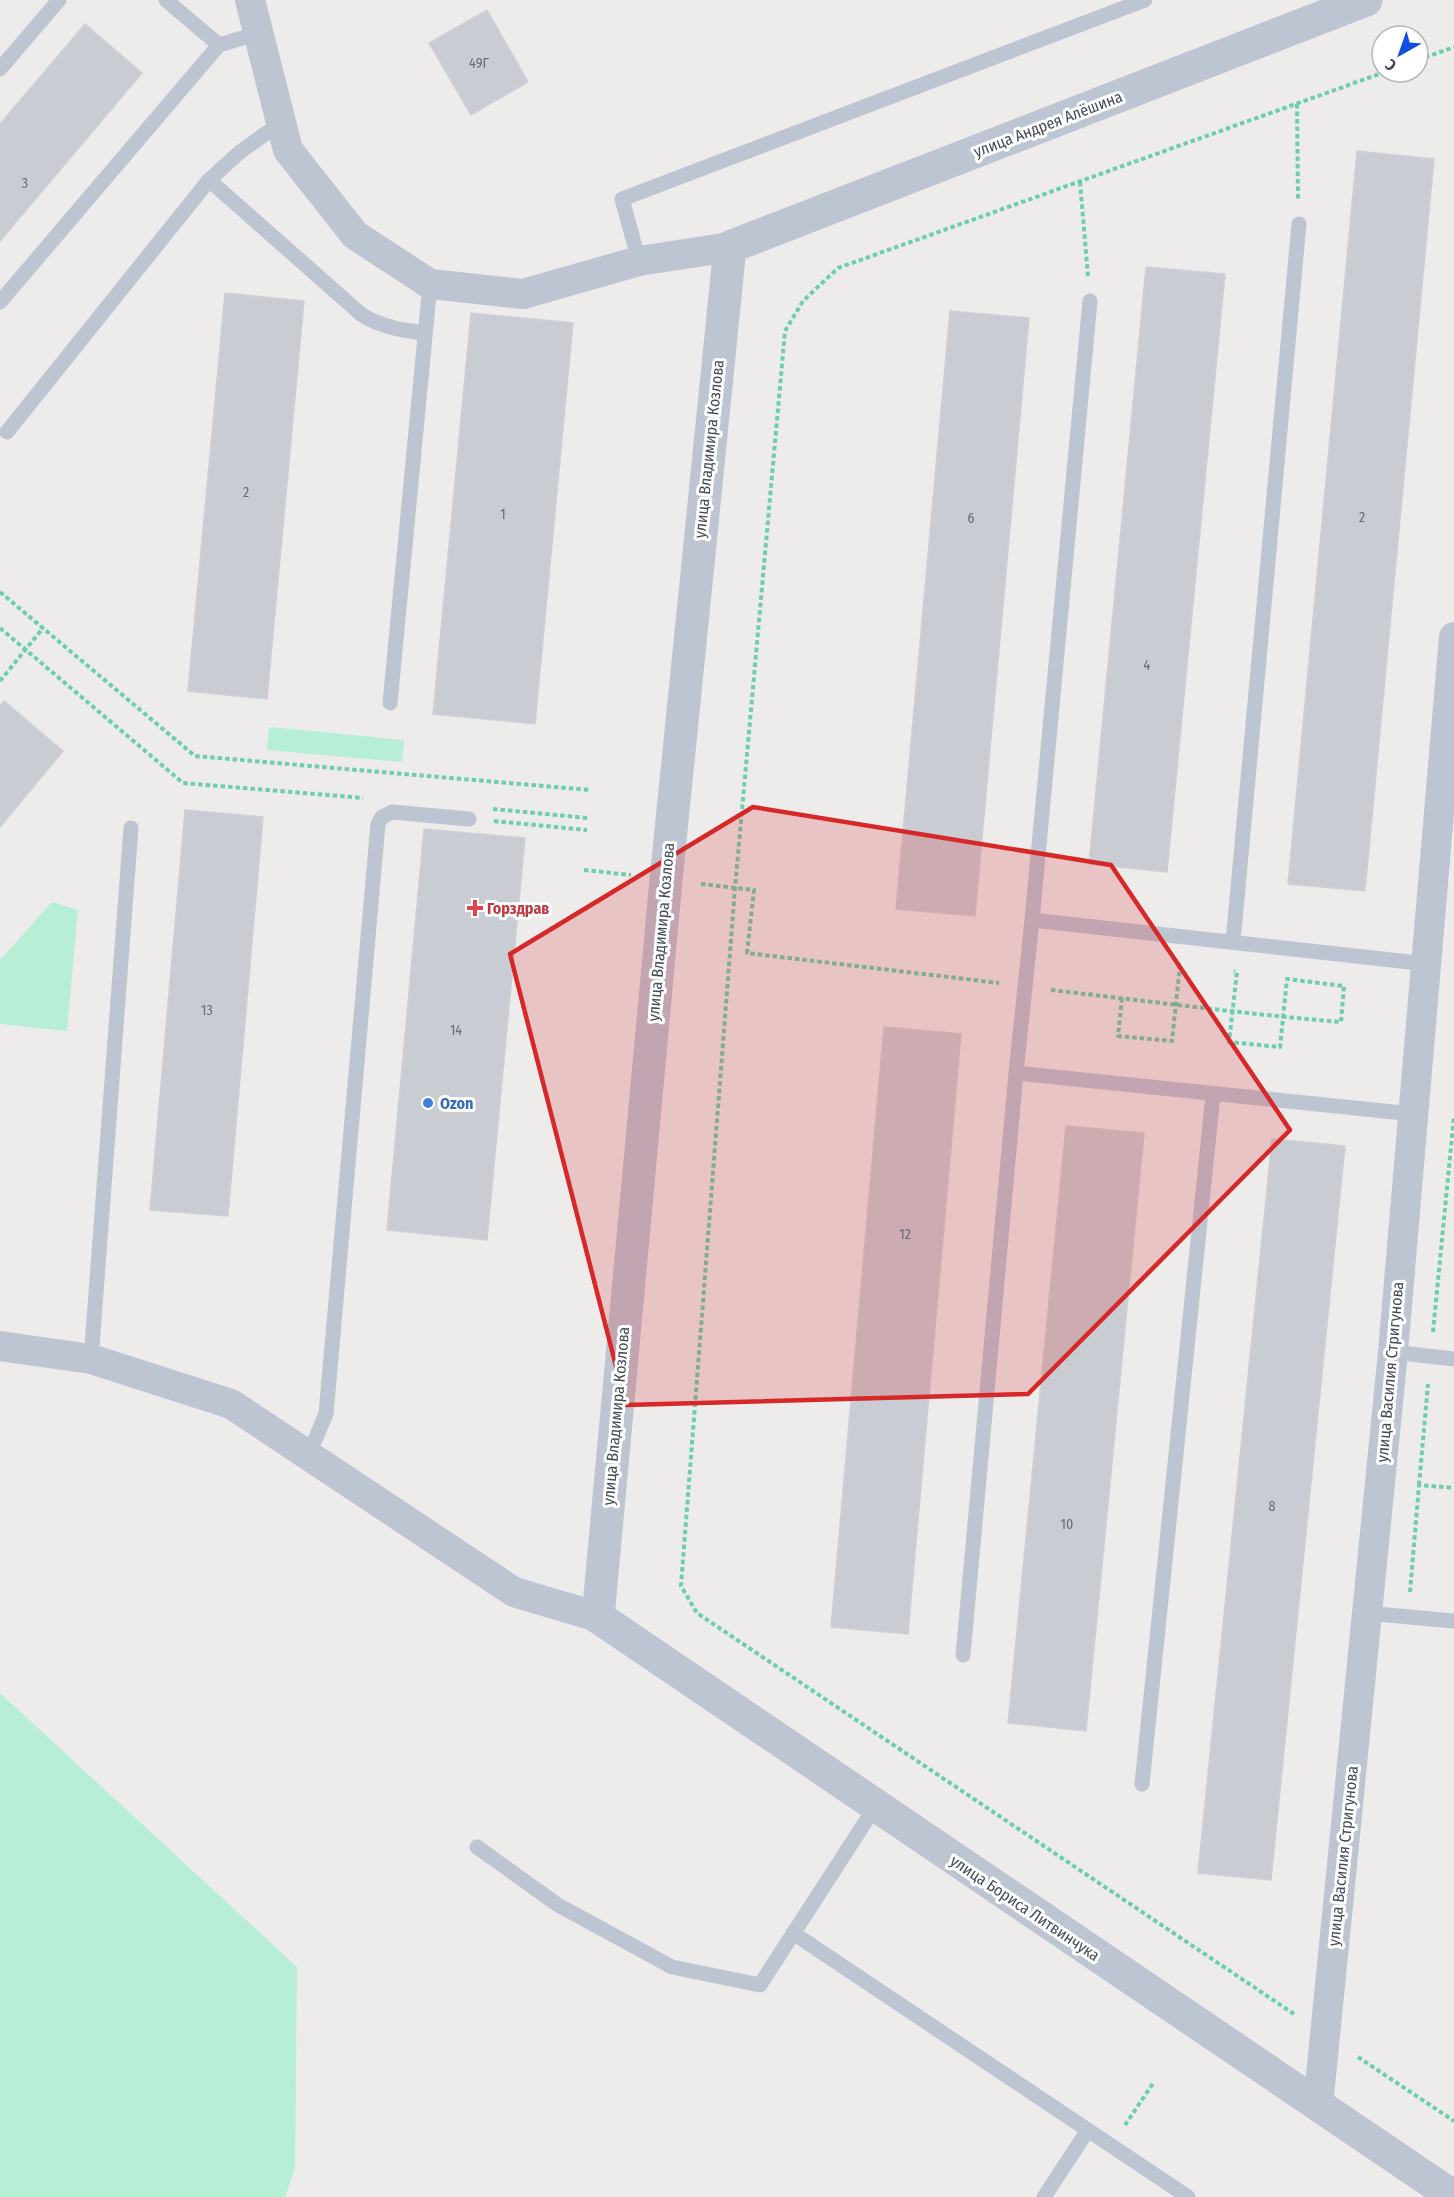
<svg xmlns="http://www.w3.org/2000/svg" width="1454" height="2197" font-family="'Fira Sans Condensed',sans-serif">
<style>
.green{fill:#b6efd5}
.building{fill:#caccd4;stroke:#cfd0d7;stroke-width:1.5}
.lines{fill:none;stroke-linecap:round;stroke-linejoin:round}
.path{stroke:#6dcead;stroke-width:4;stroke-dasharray:4.5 3;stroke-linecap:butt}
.service{stroke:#bdc5d2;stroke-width:15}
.minor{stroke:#bdc5d2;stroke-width:30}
.tertiary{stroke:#bdc5d2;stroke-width:33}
.marked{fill:#d62828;fill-opacity:0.2;stroke:#d62828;stroke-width:4.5;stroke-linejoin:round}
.health-dot{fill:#e0444e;stroke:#fff;stroke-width:2}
.shop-dot{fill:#3f7fe0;stroke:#fff;stroke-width:2}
.labels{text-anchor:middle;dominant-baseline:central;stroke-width:6;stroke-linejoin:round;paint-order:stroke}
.number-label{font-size:14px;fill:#656b78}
.street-label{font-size:16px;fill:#434b59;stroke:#fff}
.health-label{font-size:16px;font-weight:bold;fill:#be3a42;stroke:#fff;text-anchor:start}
.shop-label{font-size:16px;font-weight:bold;fill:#366cbe;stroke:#fff;text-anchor:start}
</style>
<rect width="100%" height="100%" fill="#eeebeb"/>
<!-- green -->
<path class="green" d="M269,727L404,740L402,762L267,750Z
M52,902L78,910L67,1031L0,1024V960Z
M0,1693L297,1967L295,2168L285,2197H0Z"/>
<!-- building -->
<path class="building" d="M487,10L528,82L471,115L429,43Z
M85,24L142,73L0,241V124Z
M1357,151L1434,159L1365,891L1288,884Z
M1146,267L1225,274L1167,872L1089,864Z
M225,293L304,301L267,699L188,691Z
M950,311L1029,318L975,916L896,909Z
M471,313L573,323L535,724L433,714Z
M4,701L63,751L0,827V706Z
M185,810L263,817L228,1216L150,1210Z
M424,829L525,838L487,1240L387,1230Z
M884,1027L961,1034L908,1634L831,1627Z
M1066,1126L1144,1133L1086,1731L1008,1723Z
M1272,1139L1345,1146L1271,1880L1198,1873Z"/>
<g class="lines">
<!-- path -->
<path class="path" d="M1418,60L1454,47
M1297,104L1298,200
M1080,182L1088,276
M0,592L195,756L590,790
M0,628L183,783L363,798
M0,681L43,628
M493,809L588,818
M494,821L587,830
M584,870L631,875
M701,884L754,890L747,953L999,983
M1051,990C1148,1001 1244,1014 1341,1022L1344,986L1287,979L1280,1047L1229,1042L1237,972L1234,971
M1122,998L1118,1036L1172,1041L1180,965L1182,966
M1433,1332L1454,1116
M1419,1485L1428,1384
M1410,1592L1419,1485L1454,1488
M1294,2014L697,1613L681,1586L735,888L785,331L803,301L838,268L1385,72
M1358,2057L1454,2121
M1125,2125L1154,2082"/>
<!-- service -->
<path class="service" d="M166,0L219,45L259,33
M0,69L59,0
M282,122L240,152L209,180L362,315C382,327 401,330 424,333
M639,261L622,199L1145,0
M0,302L219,45
M7,432L209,180
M390,703L430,284
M1032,920L1090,301
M1233,942L1299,224
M1413,1114L1016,1073L1032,920L1427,964
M1393,1352L1454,1359
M91,1359L131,828
M308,1456L326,1414L378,824L382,817L392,812L469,819
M1366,1613L1454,1621
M963,1655L1016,1073
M1142,1784L1213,1095
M477,1847L558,1905L672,1967L760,1985L875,1807
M793,1933L1188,2197
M1044,2197L1088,2130"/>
<!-- minor -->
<path class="minor" d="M250,0L288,150L355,235L430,284L523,294L639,261L730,247
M0,1346L91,1359L231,1404L514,1592L598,1617
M1318,2106L1393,1352L1454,637"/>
<!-- tertiary -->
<path class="tertiary" d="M1366,0L730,247L666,880L598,1617L1454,2197"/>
</g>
<!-- marked area -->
<path class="marked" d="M753,807L1111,865L1290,1130L1028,1394L626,1405L510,954Z"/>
<!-- markers -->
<path class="health-dot" d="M472 899h6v6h6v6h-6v6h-6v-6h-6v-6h6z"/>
<circle class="shop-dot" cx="428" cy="1103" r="6"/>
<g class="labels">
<!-- number labels -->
<g class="number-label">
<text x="479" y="63">49Г</text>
<text x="25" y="183">3</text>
<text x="246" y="492">2</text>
<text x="503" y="514">1</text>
<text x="1362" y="517">2</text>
<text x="971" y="518">6</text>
<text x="1147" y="665">4</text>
<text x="207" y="1010">13</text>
<text x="456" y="1030">14</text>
<text x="905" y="1234">12</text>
<text x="1272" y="1506">8</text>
<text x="1067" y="1524">10</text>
</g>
<!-- street labels -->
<g class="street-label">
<text transform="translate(1048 124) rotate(-21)">улица Андрея Алёшина</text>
<text transform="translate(709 449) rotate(-84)">улица Владимира Козлова</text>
<text transform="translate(661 932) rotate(-85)">улица Владимира Козлова</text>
<text transform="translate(1390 1372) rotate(-85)">улица Василия Стригунова</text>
<text transform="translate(616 1416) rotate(-85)">улица Владимира Козлова</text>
<text transform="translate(1343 1856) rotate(-84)">улица Василия Стригунова</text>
<text transform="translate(1025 1908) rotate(34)">улица Бориса Литвинчука</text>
</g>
<!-- health labels -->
<g class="health-label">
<text x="487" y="908">Горздрав</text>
</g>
<!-- shop labels -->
<g class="shop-label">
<text x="440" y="1103">Ozon</text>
</g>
</g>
<!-- north arrow -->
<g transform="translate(1400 54) rotate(220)"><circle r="28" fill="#ffffff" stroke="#b4b7bd" stroke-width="1.5"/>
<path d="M0-4.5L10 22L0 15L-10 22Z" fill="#124ee1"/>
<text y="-9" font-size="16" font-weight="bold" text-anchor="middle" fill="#434b59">С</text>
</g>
</svg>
